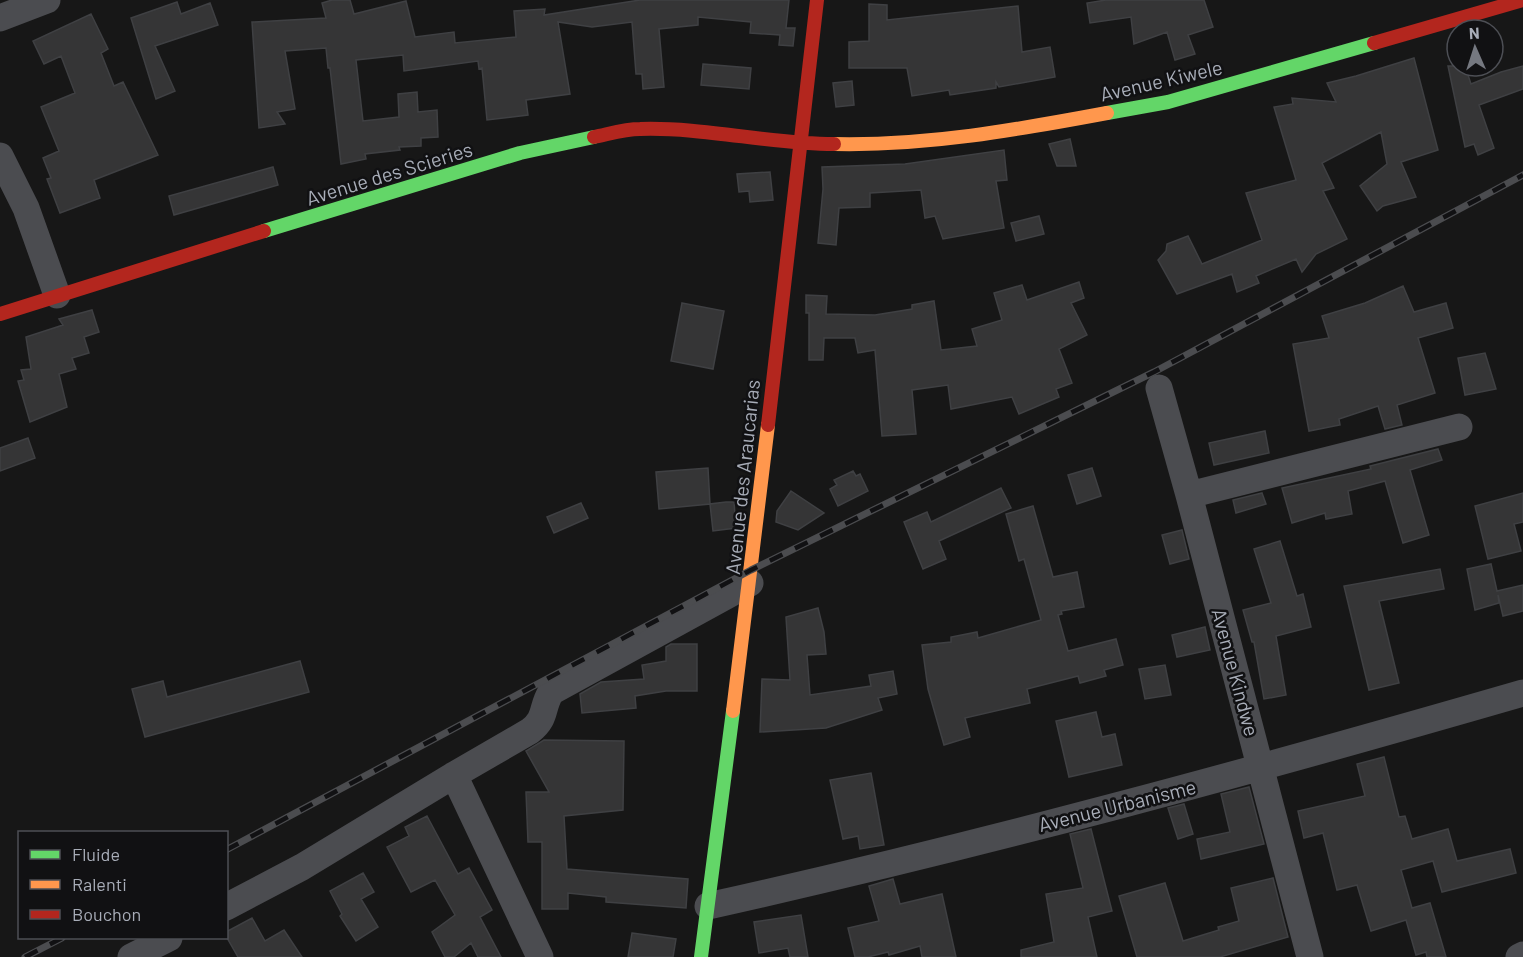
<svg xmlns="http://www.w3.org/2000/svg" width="1523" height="957" font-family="Barlow,sans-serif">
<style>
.building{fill:#353536;stroke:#3f4043;stroke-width:1.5}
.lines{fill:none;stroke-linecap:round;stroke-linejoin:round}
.street{stroke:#4b4c50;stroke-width:27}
.fast{stroke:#63d668;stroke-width:14}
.slow{stroke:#ff974d;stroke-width:14}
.jam{stroke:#b3261e;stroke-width:14}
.rail-casing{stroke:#4b4c4f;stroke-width:7}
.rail{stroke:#111113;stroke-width:4.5;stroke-dasharray:14;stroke-linecap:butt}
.labels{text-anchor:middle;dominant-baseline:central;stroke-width:5;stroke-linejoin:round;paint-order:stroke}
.street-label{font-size:20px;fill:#a8adb8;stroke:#111113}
</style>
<rect width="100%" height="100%" fill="#171717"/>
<!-- building -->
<path class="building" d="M332,0H350L354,14L406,1L415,37L454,32L455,43L516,37L514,11L545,9L544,15L640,0H789L786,28H795L793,46L779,45L780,35L750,33L751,22L698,17V25L659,29L664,87L643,89L642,74H636L632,22L592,27L558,22L570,94L526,100L528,115L487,120L482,68L479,69L478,61L404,71L403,55L356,60L363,121L399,117L398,94L417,92L418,112L437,110L438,137L421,138V146L399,147L400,150L365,154L366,159L341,164L330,68H328L326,48L285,51L295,109L277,112L285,124L259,128L252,22L326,18L322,3Z
M1106,0H1204L1213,27L1188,35L1195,54L1175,60L1167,32L1134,44L1131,17L1090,23L1087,3Z
M177,2L181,14L210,3L218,25L155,46L175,91L156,99L131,18Z
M869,4L887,5V20L1018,6L1022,52L1050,47L1055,77L999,87L996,82V88L950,95L949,90L912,96L907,68H849V42L869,41Z
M91,14L108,49L101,53L114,86L123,82L158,155L94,180L100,198L60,213L47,179L51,178L43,158L59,151L41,107L75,93L61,56L44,64L33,41Z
M1414,58L1438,150L1401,162L1416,197L1383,206L1377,211L1360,186L1387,164L1381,132L1322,163L1334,188L1323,191L1347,239L1316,254L1302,272L1296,259L1256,276L1259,283L1237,292L1232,274L1177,294L1158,260L1166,251L1167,244L1188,236L1202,264L1262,240L1246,193L1296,180L1274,107L1293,104L1292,98L1336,102L1327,83L1356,76Z
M703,64L751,68L749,89L701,85Z
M1448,66H1465L1471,84L1501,72L1523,66V89L1479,105L1494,148L1478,155L1474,144L1465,147Z
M852,81L854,105L836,107L833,83Z
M1070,139L1076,166H1057L1049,144Z
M1004,150L1007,180L996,181L1004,228L943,239L935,216L925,218L921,190L870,193V207L839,208L836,245L818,243L823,189L822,167L905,164Z
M273,167L278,185L174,215L169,196Z
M770,172L773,200L750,202L749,191L739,192L737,174Z
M1039,216L1044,234L1016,241L1011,223Z
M1079,282L1084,298L1071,303L1087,335L1059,349L1072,383L1056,389L1059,397L1019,414L1012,397L951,409L948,385L912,390L916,434L882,436L875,350L858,353L855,338H824L823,360H809V313H806V295L827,296L826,314L875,315L912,309V305L934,301L941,350L977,346L972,329L1002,320L994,293L1022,285L1027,300Z
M1403,286L1414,312L1446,303L1453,328L1418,338L1435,393L1397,405L1402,425L1385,429L1378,406L1339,419L1340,425L1309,431L1293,344L1329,338L1322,316L1365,303Z
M682,303L724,311L713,369L671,361Z
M92,310L99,332L84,337L89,353L72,358L76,369L59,374L67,407L30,422L18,381L24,380L21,370L31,369L26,337L63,325L59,319Z
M1485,353L1496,389L1465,395L1458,358Z
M1265,431L1269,453L1214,465L1209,443Z
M28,438L35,458L0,471V448Z
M1438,449L1442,460L1410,470L1429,535L1403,543L1385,481L1348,491L1352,514L1326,519L1325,513L1292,523L1282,488L1371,469L1370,466Z
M708,468L710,504L659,509L656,472Z
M1092,468L1101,496L1077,504L1068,475Z
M853,471L856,476L860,474L868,491L838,506L830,489L837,485L834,480Z
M1001,488L1011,508L939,541L946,559L923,569L904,522L927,512L931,522Z
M791,491L824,513L798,530L776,522L777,511Z
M1262,493L1266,504L1236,513L1233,500Z
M1523,493V522L1514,524L1521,551L1488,559L1475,506Z
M726,502H734L736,528L713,531L710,504Z
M581,503L588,518L554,533L547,517Z
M1033,506L1053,577L1077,572L1084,607L1061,611L1062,614L1058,615L1068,651L1116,639L1123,665L1104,670L1106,676L1080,683L1078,676L1027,689L1030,703L965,718L970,737L944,745L928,689L922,645L951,642V637L977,632L978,638L1041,620L1024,559L1019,561L1006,514Z
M1182,530L1189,559L1170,564L1162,535Z
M1280,541L1297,596L1303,594L1311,627L1276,636L1286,695L1264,699L1254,642H1252L1243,610L1271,603L1254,549Z
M1491,564L1497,591L1523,585V611L1503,616L1498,595L1499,603L1475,610L1467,569Z
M1440,569L1444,589L1379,601L1399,683L1369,690L1344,586Z
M818,608L824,632L826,654L807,655L810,695L871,686L869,675L893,671L897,694L878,698L882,710L826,728L760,732L762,679L790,680L786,617Z
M1205,627L1210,650L1177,657L1172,635Z
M671,644H697V691H666L635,696L636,708L582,713L580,694L601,682L644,679L642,665L666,661V647Z
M300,661L309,692L145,737L132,689L163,681L167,697Z
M1165,665L1171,695L1145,699L1139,669Z
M1096,712L1102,737L1115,734L1122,765L1069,777L1056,721Z
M544,740L624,741L623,810L564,816L567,869L688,879L686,908L606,902V897L568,893V909H542V842H528L526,792H549L526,751Z
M1384,757L1399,817L1405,816L1412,839L1448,829L1457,861L1510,849L1516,873L1442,892L1433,861L1401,870L1412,908L1430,903L1446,957H1427L1426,952L1416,955L1406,920L1371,931L1357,885L1337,890L1323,833L1304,838L1298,811L1365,796L1357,764Z
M871,773L884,845L860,849L858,836L843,839L830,780Z
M1249,787L1264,844L1201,859L1197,839L1230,832L1221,794Z
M1184,804L1193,834L1178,839L1168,808Z
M427,816L458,874L469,868L492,910L480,917L501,957H478L471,943L454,957H445L432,932L455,915L435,880L411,892L387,847L409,836L405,827Z
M1091,829L1112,911L1088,917L1097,957H1021V950L1054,942L1046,894L1083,888L1070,834Z
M363,873L374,892L361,899L378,927L356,941L340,916L342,914L330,891Z
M1273,878L1288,937L1220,957H1137L1119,896L1165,883L1183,941L1219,930L1218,927L1239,921L1231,888Z
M893,879L900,904L942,894L956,957H922L920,946L889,955L888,952L868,957H855L848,928L879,921L869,886Z
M801,915L808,957H790L788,948L759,953L754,922Z
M252,918L265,941L284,930L302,957H238L226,936V932Z
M632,933L676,939L673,957H628Z"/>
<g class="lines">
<!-- street -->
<path class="street" d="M0,18L47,0
M0,156L26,208L57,295
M1159,388L1189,495L1310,957
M1189,495L1459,427
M454,775L540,957
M708,906C982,845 1253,771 1523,693
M226,907L302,867L454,775L530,731C547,718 541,708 551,692L750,583
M131,957L169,938
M1519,957L1523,955"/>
<!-- fast -->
<path class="fast" d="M1107,113L1168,102L1374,43
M264,231L520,153L594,137
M701,957L733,711"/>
<!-- slow -->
<path class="slow" d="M834,144C927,146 1016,130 1107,113
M733,711L768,425"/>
<!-- jam -->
<path class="jam" d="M1374,43L1523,0
M594,137C609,134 625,129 640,129C705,127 769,144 834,144
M0,314L264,231
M768,425L817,0"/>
<defs>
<path id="rail" d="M226,850L751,570L1154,372L1523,175
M25,957L62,938"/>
</defs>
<!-- rail casing -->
<use href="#rail" class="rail-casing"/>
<!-- rail -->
<use href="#rail" class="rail"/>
</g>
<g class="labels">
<!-- street labels -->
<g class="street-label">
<text transform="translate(1161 80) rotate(-13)">Avenue Kiwele</text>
<text transform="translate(389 173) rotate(-17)">Avenue des Scieries</text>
<text transform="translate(742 477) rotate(-84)">Avenue des Araucarias</text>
<text transform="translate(1236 672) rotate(75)">Avenue Kindwe</text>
<text transform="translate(1117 805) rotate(-14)">Avenue Urbanisme</text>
</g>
</g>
<!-- legend -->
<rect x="18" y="831" width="210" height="108" fill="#111113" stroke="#4d4f55" stroke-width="1.5"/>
<rect x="30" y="850" width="30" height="9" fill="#63d668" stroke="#4d4f55" stroke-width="1.5"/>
<text x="72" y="861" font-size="18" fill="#a8adb8">Fluide</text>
<rect x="30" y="880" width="30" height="9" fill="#ff974d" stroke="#4d4f55" stroke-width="1.5"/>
<text x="72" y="891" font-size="18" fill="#a8adb8">Ralenti</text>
<rect x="30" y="910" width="30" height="9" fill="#b3261e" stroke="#4d4f55" stroke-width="1.5"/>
<text x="72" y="921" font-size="18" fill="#a8adb8">Bouchon</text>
<!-- north arrow -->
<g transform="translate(1475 48) rotate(357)"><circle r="28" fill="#111113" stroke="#4d4f55" stroke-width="1.5"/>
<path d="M0-4.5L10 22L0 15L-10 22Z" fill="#757880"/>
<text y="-9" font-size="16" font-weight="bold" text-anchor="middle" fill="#a8adb8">N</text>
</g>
</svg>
